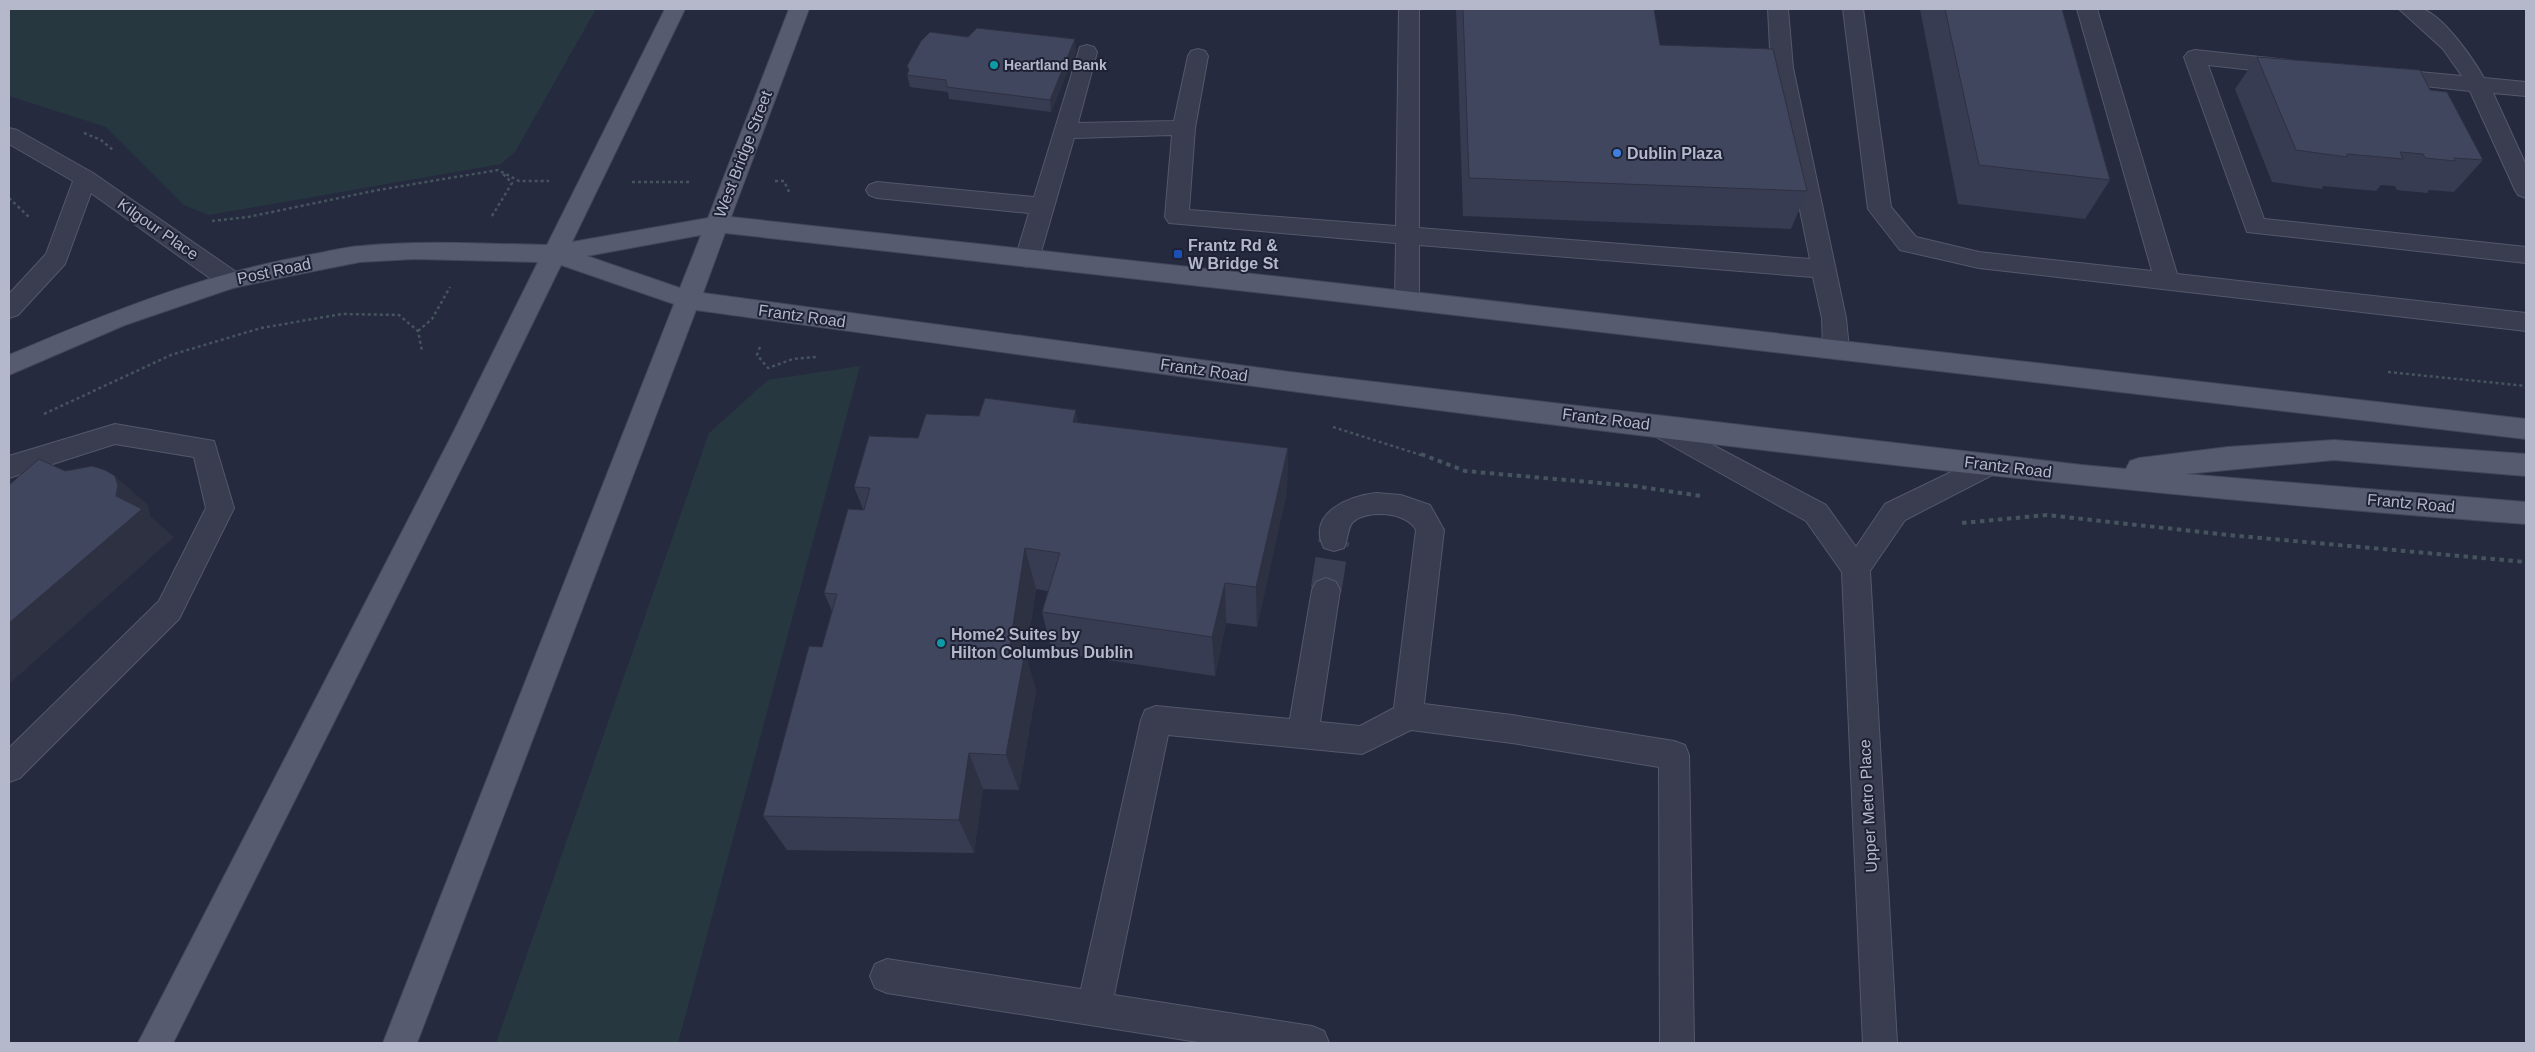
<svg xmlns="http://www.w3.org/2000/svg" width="2535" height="1052" font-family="Arial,sans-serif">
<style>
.green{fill:#273740}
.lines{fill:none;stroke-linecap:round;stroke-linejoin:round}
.minor-tunnel{stroke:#3b3f54;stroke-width:31;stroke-dasharray:31 15;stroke-linecap:butt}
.minor-casing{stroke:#54586a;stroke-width:2}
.major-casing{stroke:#424658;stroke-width:2}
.path-far1{stroke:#45545d;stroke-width:2.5;stroke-dasharray:3 3;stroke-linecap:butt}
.path{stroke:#45545d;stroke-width:4;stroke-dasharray:4.5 4.5;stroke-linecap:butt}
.minor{fill:#393d4f;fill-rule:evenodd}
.major{fill:#575b6f;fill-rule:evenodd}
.wall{fill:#383c52}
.shaded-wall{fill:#2e3142}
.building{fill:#41465f;stroke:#2e3142}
.culture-dot{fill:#0f9aa8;stroke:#1e2234;stroke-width:2}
.shop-dot{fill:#3f7fe0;stroke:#1e2234;stroke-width:2}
.transit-dot{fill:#1a4fb4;stroke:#1e2234;stroke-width:2}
.labels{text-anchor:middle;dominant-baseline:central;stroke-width:4;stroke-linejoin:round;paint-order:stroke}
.far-poi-label{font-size:14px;font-weight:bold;fill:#b5b8ca;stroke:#1e2234;text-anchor:start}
.poi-label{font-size:16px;font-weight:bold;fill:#b5b8ca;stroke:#1e2234;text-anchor:start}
.street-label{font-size:16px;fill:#b5b8ca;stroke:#1e2234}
</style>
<rect width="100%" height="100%" fill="#252a3f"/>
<!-- green -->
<path class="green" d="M9,9H596L515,152L501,164L209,215L184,205L106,127L9,96Z
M860,366L678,1043H496L709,433L768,380Z"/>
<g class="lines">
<!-- minor-tunnel -->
<path class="minor-tunnel" d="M1326,590L1334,540"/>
<defs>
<path id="minor" d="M1399,9H1419V228L1810,259L1771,68L1768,9H1788L1793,68L1846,318L1849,349L1845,356L1836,358L1827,356L1823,349L1822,318L1813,277L1419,245V300L1416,306L1407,309L1398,306L1395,300L1396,243L1169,223L1165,217L1172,135L1074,138L1039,259L1035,265L1027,267L1019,265L1015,259L1029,213L877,198L869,195L866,190L869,185L877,182L1034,197L1080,47L1087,45L1094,47L1097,52L1078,123L1174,121L1188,56L1191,51L1198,49L1205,51L1208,56L1195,128L1189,210L1396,226Z
M1843,9H1863L1891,207L1916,237L1979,252L2152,271L2077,9H2097L2177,274L2526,313V331L1979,268L1900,250L1868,209Z
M2399,9C2405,9 2416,7 2422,9C2444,16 2473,59 2484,78L2526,82V96L2493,93L2526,165V198L2518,195L2515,190L2470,91L2379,81L2376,76L2379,71L2387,69L2462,76L2443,49Z
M2195,50L2289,60L2296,62L2300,67L2296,72L2289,74L2208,65L2264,219L2526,247V263L2247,232L2184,57L2188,52Z
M9,128L17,130L93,173L239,274L242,280L239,286L230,289L221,286L91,193L65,264L18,315L9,318V294L46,254L73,181L9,144Z
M1658,416L1826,505L1856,547L1885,504L1980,458L1989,454L1998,458L2002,465L1998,472L1905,520L1870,571L1897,1043H1863L1842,572L1806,521L1649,433L1645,426L1649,419Z
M115,424L214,441L234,508L179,619L20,778L9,782V748L159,601L206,508L194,457L115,444L9,478V456Z
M1376,493L1401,495L1430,505L1444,530L1424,704L1512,715L1674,741L1685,745L1689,755L1694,1043H1660L1659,767L1512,743L1411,730L1362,754L1168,735L1114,995L1312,1026L1324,1031L1329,1043H1204L887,993L875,988L870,976L875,964L887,959L1081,989L1141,720L1145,710L1156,706L1290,719L1312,590L1316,582L1326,578L1336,582L1340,590L1320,722L1360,726L1394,708L1416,530C1407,512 1367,509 1353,522C1347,528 1348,541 1344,548L1334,551L1324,548C1306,513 1349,496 1376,493Z"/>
<path id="major" d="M665,9H685L572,242L708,218L789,9H809L731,217L1308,280L2526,419V439L1308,298L725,233L703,293L1290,372L2082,465L2126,469L2130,461L2139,458L2228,447L2334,440L2526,454V476L2334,460L2185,474L2526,502V524C1914,479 1305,394 696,310L417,1043H383L674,304L561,265L480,431L173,1043H138L454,431L538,262L414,259L360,262L294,275L233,288L125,325L9,375V355C107,313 204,274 309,255C327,252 344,247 361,246C423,240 485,244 547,245ZM701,235L680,288L587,256Z"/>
</defs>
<!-- minor casing -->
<use href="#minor" class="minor-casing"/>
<!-- major casing -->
<use href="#major" class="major-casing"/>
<!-- path-far1 -->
<path class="path-far1" d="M84,133L101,140L113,150
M775,181H784L790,194
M632,182H691
M9,198L30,218
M492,216L512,183L503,174
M212,221L248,217L378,190L498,170L519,181H549
M418,331L432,319L450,287
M760,347L757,355L768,368L793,359L817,357
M2388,372L2526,386
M44,414L171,355L261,328L342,314L399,315L418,331L422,351
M1333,427L1424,456"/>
<!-- path -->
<path class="path" d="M1421,454L1465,471L1634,486L1701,496
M1962,523L2047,515L2228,535L2526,562"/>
<!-- minor -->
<use href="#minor" class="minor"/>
<!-- major -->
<use href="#major" class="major"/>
</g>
<!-- wall -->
<path class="wall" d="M1456,9H1654L1660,45L1807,191L1791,229L1463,216Z
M1920,9H2062L2110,180L2085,219L1958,204Z
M1076,51L1051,112L949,99L948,92L910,87L907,75L909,71L907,66Z
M2257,57L2430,90L2483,160L2454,192L2429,190L2427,193L2397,190L2395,186L2381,185L2376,191L2323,186L2322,189L2272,182L2235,89Z
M1078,423L1288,448L1287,491L1257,627L1226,623L1215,676L1052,652L1042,612L1048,591L1036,589L1026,655L1036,691L1019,790L983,789L974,853L787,850L763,816L822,647L832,611L824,593L863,509L854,487L918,438Z"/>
<!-- shaded-wall -->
<path class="shaded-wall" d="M1075,39L1076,51L1051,112L1050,100Z
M1076,410L1084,454L1073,422Z
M1288,448L1287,491L1257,627L1256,587Z
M115,476L148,505L150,514V516L174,537L9,684V623L116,496Z
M1025,548L1036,589L1026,655L1036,691L1019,790L1006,755L1009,651Z
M1225,583L1226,623L1215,676L1212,637Z
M969,753L983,789L974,853L959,820Z"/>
<!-- building -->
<path class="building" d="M1463,9H1654L1660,45L1773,49L1807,191L1469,178Z
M1945,9H2062L2110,180L1979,165Z
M977,28L1075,39L1050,100L947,87L946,80L907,75L909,70L907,66L921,41L930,32L968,37Z
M2257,57L2420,70L2430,90L2447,92L2483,160L2454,158L2455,161L2425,158L2423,154L2400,152L2403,159L2347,154V157L2296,150Z
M985,398L1076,410L1073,422L1288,448L1256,587L1225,583L1212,637L1042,612L1060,553L1025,548L1009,651L1025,652L1006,755L969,753L959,820L763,816L809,646L822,647L837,594L824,593L848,509L864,510L870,488L854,487L869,436L918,438L926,414L979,416Z
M39,459L65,471L92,466L105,470L115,476L118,485L116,496L142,509L9,623V485Z"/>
<!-- markers -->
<g class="culture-dot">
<circle cx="994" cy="65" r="5"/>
<circle cx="941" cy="643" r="5"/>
</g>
<circle class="shop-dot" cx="1617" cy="153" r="5"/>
<rect class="transit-dot" x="1173" y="249" width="10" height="10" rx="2.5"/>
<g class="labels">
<!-- far-poi labels -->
<g class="far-poi-label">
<text x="1004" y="65">Heartland Bank</text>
</g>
<!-- poi labels -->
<g class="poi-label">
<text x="1627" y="153">Dublin Plaza</text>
<text x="1188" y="245">Frantz Rd &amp;<tspan x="1188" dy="18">W Bridge St</tspan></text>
<text x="951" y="634">Home2 Suites by<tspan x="951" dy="18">Hilton Columbus Dublin</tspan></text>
</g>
<!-- street labels -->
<g class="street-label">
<text transform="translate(743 154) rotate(-69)">West Bridge Street</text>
<text transform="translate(158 229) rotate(35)">Kilgour Place</text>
<text transform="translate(274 271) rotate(-12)">Post Road</text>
<text transform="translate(802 316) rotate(8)">Frantz Road</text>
<text transform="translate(1204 370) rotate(8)">Frantz Road</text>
<text transform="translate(1606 419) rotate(7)">Frantz Road</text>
<text transform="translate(2008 467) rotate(7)">Frantz Road</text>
<text transform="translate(2411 503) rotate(5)">Frantz Road</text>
<text transform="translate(1868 806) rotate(-93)">Upper Metro Place</text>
</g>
</g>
<!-- border -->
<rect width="2535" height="1052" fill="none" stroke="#b5b8ca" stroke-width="20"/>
</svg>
